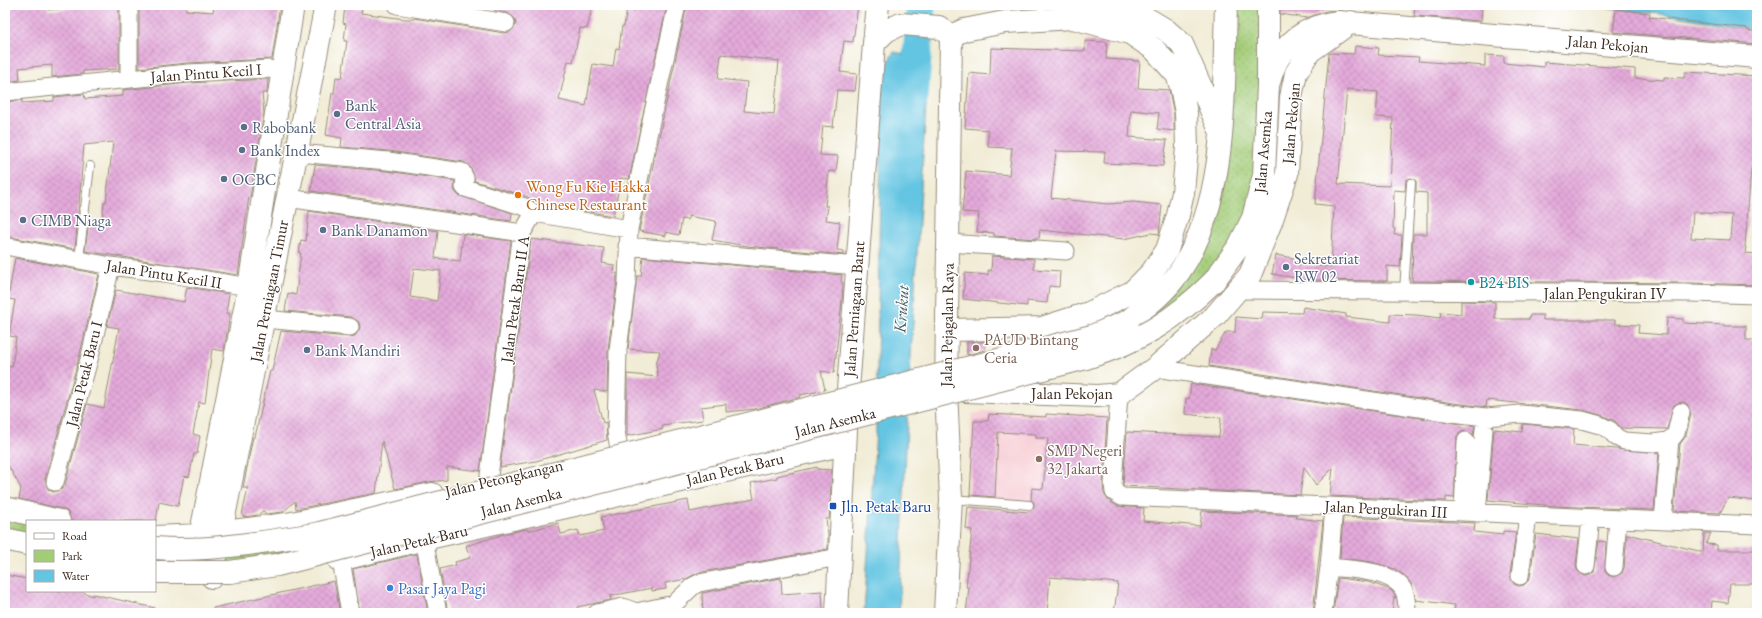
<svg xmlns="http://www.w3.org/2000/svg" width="1762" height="618" font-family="'EB Garamond',serif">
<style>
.built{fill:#f7cfd5}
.green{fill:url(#green-dots);stroke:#6f7b4a}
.water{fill:#64c5e2;stroke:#507880}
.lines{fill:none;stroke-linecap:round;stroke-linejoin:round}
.river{stroke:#64c5e2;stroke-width:29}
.building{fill:url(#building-cross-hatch);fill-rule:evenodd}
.lane-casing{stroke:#968b7a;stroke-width:10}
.street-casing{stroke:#968b7a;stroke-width:19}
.secondary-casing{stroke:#968b7a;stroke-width:24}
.lane{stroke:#fff;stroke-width:8}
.street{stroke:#fff;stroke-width:17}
.secondary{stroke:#fff;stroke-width:22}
.secondary-bridge-casing{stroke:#968b7a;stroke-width:24;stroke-linecap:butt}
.secondary-bridge{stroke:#fff;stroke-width:22}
.service-dot{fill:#5c6f8a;stroke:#fff;stroke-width:1.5}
.food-dot{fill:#e8710a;stroke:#fff;stroke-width:1.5}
.culture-dot{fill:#0f9aa8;stroke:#fff;stroke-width:1.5}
.education-dot{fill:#8d6e63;stroke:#fff;stroke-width:1.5}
.transit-dot{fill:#1a4fb4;stroke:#fff;stroke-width:1.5}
.shop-dot{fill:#3f7fe0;stroke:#fff;stroke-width:1.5}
.labels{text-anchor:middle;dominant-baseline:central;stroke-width:3;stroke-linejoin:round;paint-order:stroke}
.street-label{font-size:16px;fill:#3b2a1e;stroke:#fff}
.service-label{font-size:16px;fill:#4e5e75;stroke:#fff;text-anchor:start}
.food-label{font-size:16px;fill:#c56008;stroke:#fff;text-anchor:start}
.culture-label{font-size:16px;fill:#0d838f;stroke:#fff;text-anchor:start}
.education-label{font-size:16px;fill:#785e54;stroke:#fff;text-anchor:start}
.transit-label{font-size:16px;fill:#164399;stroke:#fff;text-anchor:start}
.shop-label{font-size:16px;fill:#366cbe;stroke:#fff;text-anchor:start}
.water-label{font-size:17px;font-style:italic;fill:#496063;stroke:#fff}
</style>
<defs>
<pattern id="green-dots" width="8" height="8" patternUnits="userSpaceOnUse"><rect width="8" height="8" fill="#a3cc77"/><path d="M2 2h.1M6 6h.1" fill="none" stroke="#8daf66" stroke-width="1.8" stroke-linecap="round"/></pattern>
<pattern id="building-cross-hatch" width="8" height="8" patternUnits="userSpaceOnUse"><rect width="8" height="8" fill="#e4aada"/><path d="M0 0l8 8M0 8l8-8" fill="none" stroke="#c492bb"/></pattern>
</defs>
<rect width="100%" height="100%" fill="#fff"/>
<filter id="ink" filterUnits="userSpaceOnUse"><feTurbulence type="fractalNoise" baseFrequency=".025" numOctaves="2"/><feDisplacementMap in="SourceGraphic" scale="8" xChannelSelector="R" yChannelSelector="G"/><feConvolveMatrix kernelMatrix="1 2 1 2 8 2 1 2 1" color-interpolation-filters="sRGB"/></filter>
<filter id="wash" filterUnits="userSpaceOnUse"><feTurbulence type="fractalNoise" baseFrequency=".012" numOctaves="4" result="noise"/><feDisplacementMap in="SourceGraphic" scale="16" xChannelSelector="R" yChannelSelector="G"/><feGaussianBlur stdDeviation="0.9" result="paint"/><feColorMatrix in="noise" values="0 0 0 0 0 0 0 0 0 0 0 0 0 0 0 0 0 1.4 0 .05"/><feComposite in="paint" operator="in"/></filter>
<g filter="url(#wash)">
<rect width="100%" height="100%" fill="#f1ecd5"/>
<!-- built -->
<path class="built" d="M990,411L1113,414L1101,515L967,503L972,414Z"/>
<!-- green -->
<path class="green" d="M1226,5H1268L1253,218L1169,321L282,563L155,572V548L240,546L1092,336L1159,297L1205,220Z
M5,517L27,522V544L5,539Z"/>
<!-- water -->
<path class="water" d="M1588,5H1757V30L1676,16Z
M894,52L925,58L928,71L907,423L899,613H864L876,431L882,71Z"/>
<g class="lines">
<!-- river -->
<path class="river" d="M914,97L921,5"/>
</g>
<g id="blocks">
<!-- building -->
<path class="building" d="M7,5H47L48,10L75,8V5H119V69L83,71V74L52,77V65L19,68L20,80L5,82V20H8Z
M139,5H186V10L213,12L214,5H280L272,59L188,63L139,68Z
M496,5H593L587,29L580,28L573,62L568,61L559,100L586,106L593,64L613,67L616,48L619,49L622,26H624L627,9L635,11L636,5H667L629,179L621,178L613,216L538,203L528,197L475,181L471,168L464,162L389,151L341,147L342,138L326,135L332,93H334L336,77L342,78L347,41H344L346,24L343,23L345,6L362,8L361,13L405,19H414V18L504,33L510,32L516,25L515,19L508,13L495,11Z
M687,5H858L853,42L844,41L840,72L857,74L855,91L837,90L833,127L823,126L820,155L838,156L836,172L829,171L825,206H828L826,220L840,222L837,250L844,251V255L747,246L712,240L716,221L688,216V220L682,219L679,235L666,232V236L639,231ZM721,54L779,61L774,114L744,111L747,82L718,79Z
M1280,5H1343V10L1326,11L1307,18L1280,14Z
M1415,5H1482L1481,21L1414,16Z
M1616,9L1650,13L1649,17L1747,28V30L1757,32V44L1613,32Z
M1085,41L1107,42L1106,59L1140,61L1138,88L1169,90L1174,114V131L1157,129L1159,113L1131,110L1129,137L1167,140L1163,166L1104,163L1105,152L1056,151L1051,198L1108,204L1133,202L1162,205L1159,234L1151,233L1124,239L1040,230L1039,238L1036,237V239L994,236V233L977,232L979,213L962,212L966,171L1009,175L1012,148L988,147V130L965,128L969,73L990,75L991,48L1085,51Z
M1355,46L1379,48L1378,55L1419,57L1418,61L1485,66V55L1504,56V63L1544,67V62L1635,69V78L1664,80V77L1684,78L1685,72L1757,76V169H1751L1745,247H1746L1745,253L1757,254V285L1691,283L1412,281L1413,234H1427V193L1416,192V181L1411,178L1406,180L1405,191L1394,190L1393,228L1395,229L1394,235H1402L1400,267L1387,266V281L1308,280L1272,274L1276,255L1299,259L1298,265L1331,267L1334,206L1315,204L1329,53L1354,54ZM1347,89L1378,92L1376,117L1393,118L1390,186L1338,184ZM1693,212L1732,215L1730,240L1691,238Z
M268,79L267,93H262L264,113L250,197H249L238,275L85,251L89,220L102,222L104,202H106L113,142L84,145L75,249L5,236V102L22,100V103L54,101V97L84,94L85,99L123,96V90L189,83Z
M315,165L387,171L455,181L454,190L458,195L512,213L511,221L311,191Z
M309,211L438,231L435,258L460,261L463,234L511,241L480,471L447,467V480L429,482L395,489L382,441L376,493L296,509L295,501L283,512L266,514L263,511L258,515L244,517L242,515L248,488H243L253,437H255L270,371H272L281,331L349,337L355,336L360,328L359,322L351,317L285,311L288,293L296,295L301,253H299L301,240L306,241ZM414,268L441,271L437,301L410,297Z
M531,239L604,248L602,263L614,265L613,273H617V280L608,349L607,392L594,390L603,423L606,422L607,440L536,461L500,467Z
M992,256L1034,259V269L1060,271L1059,287L1049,286L1047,303L1027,301V306L963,299L965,273L988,275V270L991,271Z
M643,257L842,275L841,282L843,283L842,300L834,373L821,371L825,390L800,395V397L755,409L726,412V404L701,407L703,420L670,424V425L662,426L663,429L627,436V374L658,377L656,364L660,351L628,349L637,276H641Z
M15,258L99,274L80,354L45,479L48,489L53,492L62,489L65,485L87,404L104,408L119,328L107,326L116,290L184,302L187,287L229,294L226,313L230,314L224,351L212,349L205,403L199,402L193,434L200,436L197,454H194L189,477L184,476L178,506L159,502L156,521H71L68,512L62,509L19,499L21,488L5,460V366L12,367L16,337L9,336L15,300L8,299Z
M1461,301L1495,302V319H1529L1530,315H1543V320H1615V324L1639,325L1638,333L1666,335L1667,318L1683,319V323L1724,325V326H1746V340H1757V501L1728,498L1720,513L1674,511L1680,444L1686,436L1691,414L1688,405L1684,402L1678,403L1674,405L1667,429L1621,428L1615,421L1604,416L1583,410L1487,400L1486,407L1453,403L1209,366L1211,349L1215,350L1226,332H1235L1236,317L1262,319L1263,312L1302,313L1303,307L1346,314V317L1390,322V314L1416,315L1440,318L1441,312L1461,314Z
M967,342H985V350L967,355Z
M1191,384L1475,426L1473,435L1466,431L1461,432L1457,436L1454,498L1446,497V501L1330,496L1333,468L1316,485L1304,467L1300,495L1123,486L1127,432L1219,437L1221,418L1185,414L1186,398L1189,399Z
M989,414L1046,417V414L1107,418L1103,484L1104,494L1108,500L1117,506L1144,508L1143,521L1200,526L1202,511L1297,515L1296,518L1323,521L1313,613H1114L1118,583L1050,577L1047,613H966L969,587H966L972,530L966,529L968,507L1029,512L1034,506V502L1031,500L1032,488L1043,489L1048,438H1036V434L998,432L995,497L970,495L974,421H988Z
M1523,424L1574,429L1573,445L1659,453L1654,510L1555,506L1488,500L1494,429L1522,432Z
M817,467V469L832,470L829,519H826L828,534V549L697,573L686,579L665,583L666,589L652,591V588L610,596L611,600L577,607L579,613H448L440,569L456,565L455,562L470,558L466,546L504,534L527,529L528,531L558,523L561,534L578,530L580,536L604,531L601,517L688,500L690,512L754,499L751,483L777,478V476Z
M1343,517L1475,523L1474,532L1503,535V531L1516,532L1510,575L1514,584L1519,586L1524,585L1530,578L1536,534L1579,539L1576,565L1577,570L1585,576L1590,575L1594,572L1599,541L1606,542L1605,571L1608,575L1614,577L1622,573L1624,568L1627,534L1703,552L1704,533H1711L1706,544L1717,545V550H1757V584H1730L1728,603L1712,601L1711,613H1454L1455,605L1416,600L1412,585L1405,576L1395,569L1372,562L1340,558Z
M417,554L428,613H360L353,569Z
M5,575L27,579V591H80L93,596V594L155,608L154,613H5Z
M781,578L782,594L822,591L823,609H818V613H703L702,593Z
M1338,578L1368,582L1386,588L1392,591L1396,598L1394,597L1392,613H1333Z
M334,581L340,613H213V608Z"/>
</g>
</g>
<g filter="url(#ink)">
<use href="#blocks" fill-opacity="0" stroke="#968b7a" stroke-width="1"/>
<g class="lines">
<defs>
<path id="lane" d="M79,259L90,166
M1404,291L1411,183
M952,499L1029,505"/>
<path id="street" d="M397,5L506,23
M129,79V5
M5,92L188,73L268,69L283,71
M298,153L388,161L462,172L465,178L464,187L465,188L525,207L534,213L629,229
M288,198L522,233
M948,243L1066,251
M5,246L111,266L164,273L249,287
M627,246L857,266
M1237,290L1691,293L1757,295
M264,319L350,327
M1155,368L1452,413L1486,417L1521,414L1582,420L1600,425L1610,430L1616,437L1624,441L1653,443L1668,441L1673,437L1676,433L1681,412
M1119,394L1113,485L1114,492L1122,497L1757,525
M619,449L616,431L618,350L627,281L629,229L651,121L677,5
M55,482L90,356L111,266
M488,483L522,233L534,213
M1463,512L1466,441
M1477,513L1484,429
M1663,521L1670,439
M424,539L438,613
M341,560L350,613
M1586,566L1591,518
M1329,567C1349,569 1394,570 1404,591C1407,598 1407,606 1407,613
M1614,567L1618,519
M1520,576L1528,515
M597,613L623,607L636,612L674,604L693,586L699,583L839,557
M1323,613L1329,567L1334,507"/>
<path id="secondary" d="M1084,16L1121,13L1141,15L1166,30L1182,44L1219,128
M874,43L886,31L901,24L939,27L951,36
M1268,85C1271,76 1274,64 1280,56C1294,35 1314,25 1338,22L1757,57
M1214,281L1239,246L1253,218L1264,175L1268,85V5
M1128,321C1147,306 1166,292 1180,271C1229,199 1223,89 1226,5
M947,330L1042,328L1089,313L1132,292L1152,272L1167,250L1178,215L1183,193L1187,147L1186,113L1181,87L1177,75L1154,49L1130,33L1073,18L1005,22L964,30L951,36
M966,391L1098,396L1119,394L1155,368L1215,316L1250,275L1271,222L1287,174L1291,97L1296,73L1309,52L1351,22
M5,508L59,521
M155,537L200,535L287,524L432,494
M5,539L27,544
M198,548L249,287L293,5
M339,560L424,539L845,444
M212,577L326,5
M837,613L848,390L874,43L878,5
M945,613L951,499L946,390L951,36"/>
</defs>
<!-- lane casing -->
<use href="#lane" class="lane-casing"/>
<!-- street casing -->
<use href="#street" class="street-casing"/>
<!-- secondary casing -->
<use href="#secondary" class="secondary-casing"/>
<!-- lane -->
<use href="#lane" class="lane"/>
<!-- street -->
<use href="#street" class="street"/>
<!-- secondary -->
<use href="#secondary" class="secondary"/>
<defs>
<path id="secondary-bridge" d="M155,548C209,552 262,542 316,534L1092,336L1128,321
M155,572H230L277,565L1086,358C1139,342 1175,320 1214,281"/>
</defs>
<!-- secondary-bridge casing -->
<use href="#secondary-bridge" class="secondary-bridge-casing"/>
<!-- secondary-bridge -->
<use href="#secondary-bridge" class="secondary-bridge"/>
</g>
</g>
<!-- markers -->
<g class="service-dot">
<circle cx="337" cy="114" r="4"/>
<circle cx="244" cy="127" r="4"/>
<circle cx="242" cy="150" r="4"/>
<circle cx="224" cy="179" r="4"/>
<circle cx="23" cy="220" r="4"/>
<circle cx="323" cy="230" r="4"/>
<circle cx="1286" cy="267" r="4"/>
<circle cx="307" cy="350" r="4"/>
</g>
<circle class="food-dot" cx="518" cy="195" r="4"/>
<circle class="culture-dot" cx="1471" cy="282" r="4"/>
<g class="education-dot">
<circle cx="976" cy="348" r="4"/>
<circle cx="1039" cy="459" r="4"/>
</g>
<rect class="transit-dot" x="829" y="502" width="8" height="8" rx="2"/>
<circle class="shop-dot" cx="390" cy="588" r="4"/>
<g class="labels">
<!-- street labels -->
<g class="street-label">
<text transform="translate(1608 44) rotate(5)">Jalan Pekojan</text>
<text transform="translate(206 73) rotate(-4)">Jalan Pintu Kecil I</text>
<text transform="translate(1291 123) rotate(-85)">Jalan Pekojan</text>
<text transform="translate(1263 152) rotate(-85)">Jalan Asemka</text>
<text transform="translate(164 274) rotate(9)">Jalan Pintu Kecil II</text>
<text transform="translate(269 291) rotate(-79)">Jalan Perniagaan Timur</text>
<text x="1605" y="293">Jalan Pengukiran IV</text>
<text transform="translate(515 299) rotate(-82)">Jalan Petak Baru II A</text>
<text transform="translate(854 309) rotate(-86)">Jalan Perniagaan Barat</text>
<text transform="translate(947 325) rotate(-89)">Jalan Pejagalan Raya</text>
<text transform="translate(84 374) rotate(-76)">Jalan Petak Baru I</text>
<text x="1072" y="393">Jalan Pekojan</text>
<text transform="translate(835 422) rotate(-14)">Jalan Asemka</text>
<text transform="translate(735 469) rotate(-13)">Jalan Petak Baru</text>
<text transform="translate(504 478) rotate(-13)">Jalan Petongkangan</text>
<text transform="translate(521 502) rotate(-14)">Jalan Asemka</text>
<text transform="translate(1386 509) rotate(3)">Jalan Pengukiran III</text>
<text transform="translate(419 541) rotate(-13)">Jalan Petak Baru</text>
</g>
<!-- service labels -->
<g class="service-label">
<text x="345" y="105">Bank<tspan x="345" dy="18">Central Asia</tspan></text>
<text x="252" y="127">Rabobank</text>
<text x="250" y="150">Bank Index</text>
<text x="232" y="179">OCBC</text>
<text x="31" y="220">CIMB Niaga</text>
<text x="331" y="230">Bank Danamon</text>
<text x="1294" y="258">Sekretariat<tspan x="1294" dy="18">RW 02</tspan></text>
<text x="315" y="350">Bank Mandiri</text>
</g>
<!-- food labels -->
<g class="food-label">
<text x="526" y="186">Wong Fu Kie Hakka<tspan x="526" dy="18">Chinese Restaurant</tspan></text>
</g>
<!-- culture labels -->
<g class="culture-label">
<text x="1479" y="282">B24 BIS</text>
</g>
<!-- education labels -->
<g class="education-label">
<text x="984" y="339">PAUD Bintang<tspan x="984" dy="18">Ceria</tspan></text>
<text x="1047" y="450">SMP Negeri<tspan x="1047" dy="18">32 Jakarta</tspan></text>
</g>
<!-- transit labels -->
<g class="transit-label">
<text x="841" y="506">Jln. Petak Baru</text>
</g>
<!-- shop labels -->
<g class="shop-label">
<text x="398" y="588">Pasar Jaya Pagi</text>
</g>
<!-- water labels -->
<g class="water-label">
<text transform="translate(901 309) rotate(-86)">Krukut</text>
</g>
</g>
<!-- margin -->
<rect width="1762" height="618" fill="none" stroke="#fff" stroke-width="20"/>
<!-- legend -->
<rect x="26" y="520" width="130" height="72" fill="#ffffff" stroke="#b1aaa5"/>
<rect x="34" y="533" width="20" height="6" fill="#ffffff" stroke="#b1aaa5"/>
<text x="62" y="540" font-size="12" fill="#3b2a1e">Road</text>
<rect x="34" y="550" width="20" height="12" fill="#a3cc77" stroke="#b1aaa5"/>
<text x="62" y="560" font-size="12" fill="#3b2a1e">Park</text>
<rect x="34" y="570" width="20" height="12" fill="#64c5e2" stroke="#b1aaa5"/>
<text x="62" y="580" font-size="12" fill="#3b2a1e">Water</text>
</svg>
